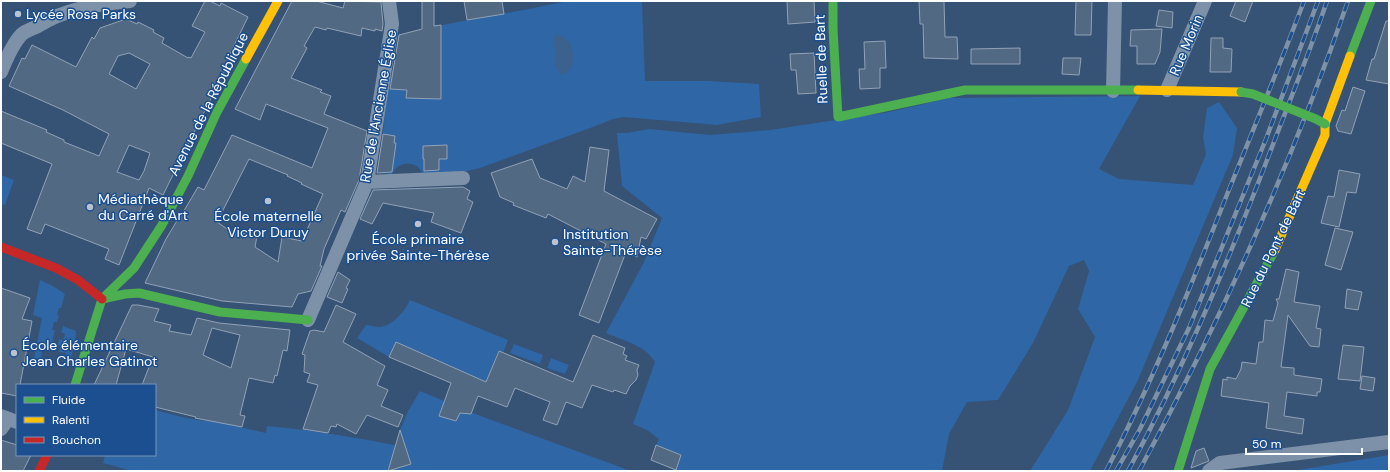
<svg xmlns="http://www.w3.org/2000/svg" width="1390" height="472" font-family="'DM Sans',sans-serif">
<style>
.green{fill:#2f66a5}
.water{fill:#3b618d}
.building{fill:#526984;stroke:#92a2b6;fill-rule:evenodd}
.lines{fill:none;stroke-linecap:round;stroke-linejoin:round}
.street{stroke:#7d92a8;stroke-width:14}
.fast{stroke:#4caf50;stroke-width:9}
.slow{stroke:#ffc107;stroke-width:9}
.jam{stroke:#c62828;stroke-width:9}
.rail-casing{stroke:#7e92a7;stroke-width:4.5}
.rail{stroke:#1b4f8f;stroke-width:3;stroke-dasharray:9;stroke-linecap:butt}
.fast-bridge{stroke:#4caf50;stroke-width:9}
.poi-dot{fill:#b9c2ce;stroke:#1b4f8f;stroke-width:1.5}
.labels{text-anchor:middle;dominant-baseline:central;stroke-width:3;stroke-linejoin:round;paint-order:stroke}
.poi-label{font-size:14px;fill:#fff;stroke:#1b4f8f;text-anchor:start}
.street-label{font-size:14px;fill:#fff;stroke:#1b4f8f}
</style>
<rect width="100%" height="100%" fill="#365274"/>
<!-- green -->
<path class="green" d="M568,1H642L645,81H709L759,84L761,117L717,125L624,117L613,119L593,127L480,168L450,175H424C416,160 400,160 392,174L378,173L388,89L395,60L398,35C454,21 512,13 568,1Z
M1140,96L1099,169L1119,179L1193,185L1206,154L1203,137L1207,108L1219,102L1237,128L1233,155L1138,380L1090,471H1030L1068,410L1095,337L1078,309L1089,271L1084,260L1069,266L1033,343L998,400L967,402L949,434L942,471H677L676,470L681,455L656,445L659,439L647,430L633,424L655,362C645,345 624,341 606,333L644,262L662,218L622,186L617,133H627L649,129L710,135L770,130L889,112L949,98Z
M1,175L14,180L5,205L1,204Z
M40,280L53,286L65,294L61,308H59L57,315L59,316L57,322H54L52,330H55L50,351L42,349L41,359L34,358L42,318L33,315Z
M410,300L508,340L503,353L498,351L486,382L396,342L389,357L357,338L366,325C370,325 375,327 379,327C393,326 405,311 410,300Z
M63,326L76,331L75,343L69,364L64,363L66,353L59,352L60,346L58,345L59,339L63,340L65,334L61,332Z
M514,344L543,355L540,364L510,353Z
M551,358L569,365L565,374L547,368Z
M420,391L478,415L631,471H132L103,463L105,455H155V410L186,418L204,421L205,419L266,433L267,426C314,430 359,438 405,447L400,430L408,411Z
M1389,455V471H1292Z"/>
<!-- water -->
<path class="water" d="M555,35C575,33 581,73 561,74C551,64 556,62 555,50C555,47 553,44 553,41Z"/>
<!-- building -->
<path class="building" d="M205,1H210L220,6L221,3L248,17L228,58L230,60L163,195L149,188L119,265L105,259L109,249L45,224L41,234L27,229L52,164L1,143V111L47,130L46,132L64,140V142L99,156L109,134L63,110L9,86L22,58L25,59L32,45L76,67L92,37L94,39L100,28L126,19L137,24L138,22L154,30L153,32L164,38L162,43L188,58L189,57L191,58L205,32L192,26ZM129,53L150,64L136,89L109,74L118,56ZM129,145L150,153L144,171L139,180L117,172Z
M292,1H316L343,8L345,1L381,2L383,24L382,31L375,29V31L362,28L361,36L327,28L326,30L315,27L304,46L307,48L291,78L322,90L320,92L331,96L324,114L367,131L359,180L345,212L341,210L324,249L320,266H322L311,291L298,294L292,307L222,301L145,283L166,239L181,214H182L198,187L204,190L232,135L312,168L328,128L266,104L260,120L235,109ZM249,159L288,175L287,176L302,183L301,184L323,194L302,241L282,237L278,262L255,247L257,236L230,231L217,222Z
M422,1H434V26L441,25V99L406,98L407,90L390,89L399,35L422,29Z
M464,1H502L504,14L467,20Z
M787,1H814L815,22L788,24Z
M919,1H944L945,37H957L958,59L924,58L923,24H920Z
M1076,1H1092L1091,35H1075Z
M1236,1H1253L1245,22L1230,16Z
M1159,10L1173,12L1172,28L1156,26Z
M1386,21H1389V84L1366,80L1372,59H1374Z
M1162,29L1160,52L1155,64H1137V46H1130L1131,30Z
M1211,38H1223V48L1232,49L1231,72H1210Z
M885,41L886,68H880V88L860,89L859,69H865L864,42Z
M1020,48V64H971V49Z
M814,53L816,93L798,94L796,70H791L790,54Z
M1063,58H1081L1079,75L1062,74Z
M1353,87L1365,91L1351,134L1338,131L1336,126L1342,110L1345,111Z
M383,134L395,136L394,143H396L392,172L377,173Z
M447,145V159H439V170L424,171V159H423V146Z
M590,147L609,150L604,191L657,219L646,239L641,237L637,257L626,252L599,323L579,315L606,244L548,214L546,218L513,205L514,203L500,197L491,173L532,159L540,178L567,189L573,176L585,182Z
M1339,170L1360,174L1356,193L1347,192L1339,227L1321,223L1328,196L1334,197Z
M463,187L470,191L467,199L473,202L461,233L431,222L434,213L383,203L372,224L360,219L373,190Z
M1335,228L1353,232L1341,270L1325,265Z
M1286,269L1299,272L1294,302L1320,306L1316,328L1321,329L1319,347L1310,346L1288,315L1281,367L1294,368V375L1322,379L1320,392H1317V396L1287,392L1284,416L1304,419L1302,434L1266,428L1269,403L1221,396L1223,379L1227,380V377L1236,379L1241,369L1242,362L1256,364L1259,342H1263L1265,320L1273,321L1278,303L1276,299H1279Z
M338,272L350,280L346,288L348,289L342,303L327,297Z
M1,288L30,298L22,319L32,321L20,385H17V396L1,393Z
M1347,289L1362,292L1358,310L1345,308Z
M132,305H138L159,309L154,321L171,325L169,331L191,335L197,318L219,323L290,330L287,351L283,350L277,376L275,375L273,383L249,378L240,415L245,416L242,427L195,418L196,417L155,407V385H142L153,357L126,349L116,385H94ZM212,328L240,335L231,368L203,355Z
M336,305L356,314L343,342L385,366L377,385L388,390L381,406L403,415L398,427L367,415L356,434L337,424L336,427L331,426L328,433L303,429L318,385L307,382L310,374L304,372L305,355L302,354L310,331L314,330L324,332Z
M593,335L625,348L623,354L627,356L625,360L639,365L637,370L638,375L636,380L630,386L626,394L614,390L613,392L592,385L582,408L566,402L557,425L543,420L550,402L515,388L507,407L478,396L471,414L460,413L456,421L439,416L451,383L389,357L396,342L486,382L499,351L573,382Z
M1343,345L1364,347L1360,381L1338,379Z
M1362,376L1375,378L1373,391L1360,389Z
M400,430L411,464L388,471Z
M1,440L17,445V455H31L23,471H1Z
M656,445L681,455L676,470L651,460Z
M1204,448L1209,461L1191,468L1196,451Z"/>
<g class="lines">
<!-- street -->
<path class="street" d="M1,72C5,62 14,42 22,34C26,31 31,29 36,27C64,9 97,4 130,1
M1167,90L1205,1
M1113,91L1115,1
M367,182L463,178
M308,320L367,182L392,24L389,1
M1,416L17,422
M1,429L8,419
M1209,471L1220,463L1389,442"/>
<!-- fast -->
<path class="fast" d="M833,1V29L838,117L965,90H1138
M1350,56L1371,1
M102,299L125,294L139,293L220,312L308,320
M75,385L102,299L134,268L162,225L188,176L217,112L246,59
M1178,471L1210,369L1275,250"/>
<!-- slow -->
<path class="slow" d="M246,59L278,1
M1138,90L1241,92
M1275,250L1325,135V124L1350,56"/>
<!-- jam -->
<path class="jam" d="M1,247L56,268L78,280L102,299
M39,471L47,455"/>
<defs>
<path id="rail" d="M1106,471C1153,381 1191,286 1228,192C1254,128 1280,65 1304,1
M1116,471L1140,429L1189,328L1266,139L1318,1
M1128,471C1181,374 1224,271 1264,168C1285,112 1308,57 1327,1
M1139,471C1221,320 1292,163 1348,1"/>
</defs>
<!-- rail casing -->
<use href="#rail" class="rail-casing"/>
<!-- rail -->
<use href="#rail" class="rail"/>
<!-- fast-bridge -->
<path class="fast-bridge" d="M1241,92L1253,94L1316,119L1325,124"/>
</g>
<!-- markers -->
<g class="poi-dot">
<circle cx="18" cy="14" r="4"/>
<circle cx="268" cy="201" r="4"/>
<circle cx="90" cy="207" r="4"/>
<circle cx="418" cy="224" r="4"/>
<circle cx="555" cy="242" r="4"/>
<circle cx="14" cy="353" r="4"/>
</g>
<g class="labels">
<!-- poi labels -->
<g class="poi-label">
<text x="26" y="14">Lycée Rosa Parks</text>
<text x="98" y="199">Médiathèque<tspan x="98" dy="16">du Carré d'Art</tspan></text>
<text x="268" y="216" text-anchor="middle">École maternelle<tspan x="268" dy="16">Victor Duruy</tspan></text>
<text x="563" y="234">Institution<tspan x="563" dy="16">Sainte-Thérèse</tspan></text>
<text x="418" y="239" text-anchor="middle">École primaire<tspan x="418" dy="16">privée Sainte-Thérèse</tspan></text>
<text x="22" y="345">École élémentaire<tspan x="22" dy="16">Jean Charles Gatinot</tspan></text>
</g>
<!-- street labels -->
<g class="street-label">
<text transform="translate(1186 45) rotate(-67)">Rue Morin</text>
<text transform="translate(821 59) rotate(-92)">Ruelle de Bart</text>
<text transform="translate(208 104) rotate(-63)">Avenue de la République</text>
<text transform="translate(378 106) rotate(-80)">Rue de l'Ancienne Église</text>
<text transform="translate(1273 248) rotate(-64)">Rue du Pont de Bart</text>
</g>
</g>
<!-- border -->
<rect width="1390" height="472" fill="none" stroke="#ffffff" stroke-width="4"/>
<!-- legend -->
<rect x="16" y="384" width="140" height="72" fill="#1b4f8f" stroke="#7695bc"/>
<rect x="24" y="397" width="20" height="6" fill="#4caf50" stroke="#7695bc"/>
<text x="52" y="404" font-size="12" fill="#ffffff">Fluide</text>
<rect x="24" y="417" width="20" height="6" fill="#ffc107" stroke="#7695bc"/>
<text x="52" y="424" font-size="12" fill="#ffffff">Ralenti</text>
<rect x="24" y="437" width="20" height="6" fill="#c62828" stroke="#7695bc"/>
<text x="52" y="444" font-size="12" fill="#ffffff">Bouchon</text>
<!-- scale -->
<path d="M1246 448v6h116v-6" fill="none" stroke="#ffffff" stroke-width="2"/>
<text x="1252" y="448" font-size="12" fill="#ffffff" stroke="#1b4f8f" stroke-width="3" paint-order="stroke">50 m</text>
</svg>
